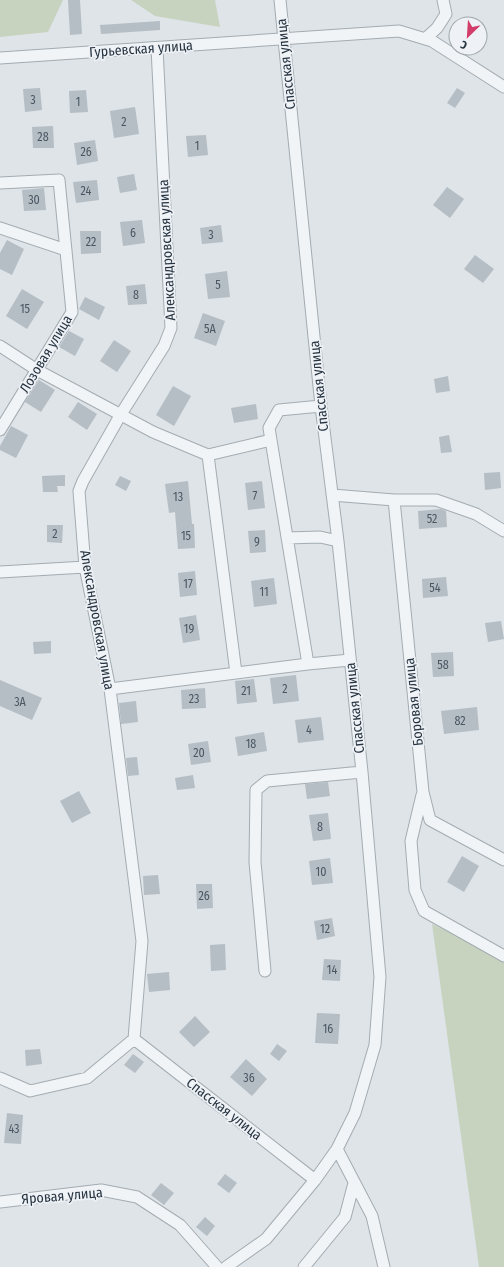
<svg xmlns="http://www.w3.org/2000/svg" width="504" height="1267" font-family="'Fira Sans Condensed',sans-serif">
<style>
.green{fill:#c7d3bf}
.building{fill:#b5bec5}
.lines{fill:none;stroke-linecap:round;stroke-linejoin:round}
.minor-casing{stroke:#a3acb2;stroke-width:13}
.minor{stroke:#f1f4f6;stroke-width:11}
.labels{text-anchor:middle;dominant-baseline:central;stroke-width:3.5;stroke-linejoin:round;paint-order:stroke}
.number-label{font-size:12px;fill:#4a5661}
.street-label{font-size:14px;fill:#273440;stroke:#eef2f6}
</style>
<rect width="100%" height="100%" fill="#dee4e8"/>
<!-- green -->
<path class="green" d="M0,0H63L48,32L0,37Z
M131,0H215L220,27L155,16Z
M432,924L504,958V1267H479Z"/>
<!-- building -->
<path class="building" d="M68,0H80L82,34L70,35Z
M160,21V30L101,34L100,25Z
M40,88L42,110L25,112L23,89Z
M457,88L465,93L455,108L447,103Z
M86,90L88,112L70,113L69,91Z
M135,107L139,134L114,138L110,111Z
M53,126L54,148H33L32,127Z
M206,135L208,155L188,157L186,136Z
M95,140L98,161L77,165L74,143Z
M134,174L137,190L120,193L117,177Z
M97,180L99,200L76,203L73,182Z
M447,187L464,199L450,218L433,205Z
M44,188L46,210L24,211L22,190Z
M142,220L145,243L123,246L120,222Z
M221,225L223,242L202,244L200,228Z
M80,231H101V253L81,254Z
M7,240L24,249L12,275L0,269V253Z
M475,255L494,269L483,283L464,269Z
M227,271L230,297L208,299L205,274Z
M145,284L147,304L128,305L126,286Z
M22,289L44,302L27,329L6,316Z
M85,297L105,307L99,320L79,309Z
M203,313L225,321L216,346L194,338Z
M69,331L84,339L75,356L59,347Z
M114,340L131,351L117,372L100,361Z
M448,376L450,391L436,393L434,379Z
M39,380L55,390L41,412L25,402Z
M173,386L191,396L174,426L156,415Z
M78,402L97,414L87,430L68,417Z
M256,404L258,419L234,423L231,408Z
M11,426L28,435L16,458L0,450V446Z
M449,435L452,452L441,453L439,437Z
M500,472L501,488L485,490L484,473Z
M65,475V486H57L58,492H43L42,476Z
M120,476L131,481L126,491L115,485Z
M188,481L192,524H194L195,548L178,549L175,512L169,513L165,484Z
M262,481L265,508L248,510L245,483Z
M441,509L446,511L447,527L419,529L418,511Z
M47,525H63L62,543L47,542Z
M265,530L266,552L250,553L248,531Z
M195,571L197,595L180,597L178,573Z
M446,577L448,596L423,598L422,579Z
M274,578L277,604L254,607L251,581Z
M196,615L200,640L183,643L179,618Z
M501,621L504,639L488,642L485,623Z
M51,641V653L34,654L33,642Z
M453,652L454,676L433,677L431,653Z
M296,675L299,701L273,704L270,678Z
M254,679L257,702L237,704L235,681Z
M0,680L42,698L32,720L0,706Z
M205,688L206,708L182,709L181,690Z
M136,701L138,722L121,724L119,703Z
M477,707L479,730L444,734L441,711Z
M321,717L324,740L298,743L295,720Z
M264,732L267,751L238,756L235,737Z
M208,741L211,762L191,765L188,744Z
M137,757L139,775L128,776L126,758Z
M193,775L195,788L177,790L175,778Z
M328,782L330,796L307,799L305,784Z
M79,791L91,813L72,823L60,801Z
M328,813L331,839L313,841L309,815Z
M462,856L479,866L464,892L447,882Z
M330,858L333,883L312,885L309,861Z
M158,875L160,894L144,895L143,876Z
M196,884H212L213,908L197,909Z
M332,918L335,936L317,940L314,921Z
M225,944L226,970L211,971L210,945Z
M324,959L341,960L340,981L322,980Z
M169,972L170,990L149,992L147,974Z
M317,1013L340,1014L338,1044L315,1043Z
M195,1016L210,1032L194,1047L179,1032Z
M277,1044L287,1051L279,1061L270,1054Z
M40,1049L42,1064L26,1066L25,1050Z
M133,1054L144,1062L135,1073L124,1065Z
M246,1059L267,1079L252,1096L230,1077Z
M7,1113L23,1115L21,1144L4,1143Z
M225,1174L237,1183L229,1193L217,1184Z
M161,1183L174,1193L164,1205L151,1195Z
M205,1217L215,1226L207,1236L196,1227Z"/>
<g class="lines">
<defs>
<path id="minor" d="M425,39L437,28L446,14L443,0
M0,58L399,31L432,41L504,87
M0,183L59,180L72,312L0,430
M0,228L66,250
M0,346L37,370L153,432L208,455L271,440
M208,455L236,673
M332,495L394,500H436L476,514L504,531
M394,500L423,792L430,820L504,860
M287,538L320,537L338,541
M0,572L85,567
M308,664L269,428L279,410L321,406
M110,689L308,664L350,660
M422,795L411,841L415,890L424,911L504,956
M265,971L255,862L256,790L267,781L362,772
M134,1039L315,1180
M0,1078L30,1091L87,1078L134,1039L142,941L110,689L85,567L79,491L83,481L121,414L164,346L171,328L157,48
M337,1149L372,1216L384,1267
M0,1202L101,1190L137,1197L180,1225L217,1267
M226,1267L266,1239L315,1180L337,1149L355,1113L375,1045L380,977L362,772L338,541L321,406L280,0
M304,1267L345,1217L354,1183"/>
</defs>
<!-- minor casing -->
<use href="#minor" class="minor-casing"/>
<!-- minor -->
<use href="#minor" class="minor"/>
</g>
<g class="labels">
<!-- number labels -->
<g class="number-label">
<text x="33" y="100">3</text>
<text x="78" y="102">1</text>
<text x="124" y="122">2</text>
<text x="43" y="137">28</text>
<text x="197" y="146">1</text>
<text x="86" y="152">26</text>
<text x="86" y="191">24</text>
<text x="34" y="200">30</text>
<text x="133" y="233">6</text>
<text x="211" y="235">3</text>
<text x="91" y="242">22</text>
<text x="218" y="285">5</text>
<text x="136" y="295">8</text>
<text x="25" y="309">15</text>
<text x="210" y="329">5А</text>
<text x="255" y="496">7</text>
<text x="178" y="497">13</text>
<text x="432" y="519">52</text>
<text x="55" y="534">2</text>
<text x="186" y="536">15</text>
<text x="257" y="542">9</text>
<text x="188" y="584">17</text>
<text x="435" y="588">54</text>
<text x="264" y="592">11</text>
<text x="189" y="629">19</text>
<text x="443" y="665">58</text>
<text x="285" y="689">2</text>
<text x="246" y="691">21</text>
<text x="194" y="699">23</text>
<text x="20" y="702">3А</text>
<text x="460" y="721">82</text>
<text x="309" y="730">4</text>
<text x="251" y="744">18</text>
<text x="199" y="753">20</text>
<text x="320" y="827">8</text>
<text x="321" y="872">10</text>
<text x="204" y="896">26</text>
<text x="325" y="929">12</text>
<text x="332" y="970">14</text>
<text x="328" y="1029">16</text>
<text x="249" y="1078">36</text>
<text x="14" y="1129">43</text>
</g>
<!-- street labels -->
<g class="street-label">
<text transform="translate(141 49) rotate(-4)">Гурьевская улица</text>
<text transform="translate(286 64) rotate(-96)">Спасская улица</text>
<text transform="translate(167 250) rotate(-93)">Александровская улица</text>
<text transform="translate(46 354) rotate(-59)">Лозовая улица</text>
<text transform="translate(319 386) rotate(-96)">Спасская улица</text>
<text transform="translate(97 620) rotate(80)">Александровская улица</text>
<text transform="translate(414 702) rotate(-96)">Боровая улица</text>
<text transform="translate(355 708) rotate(-96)">Спасская улица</text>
<text transform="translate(224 1109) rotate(38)">Спасская улица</text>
<text transform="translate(62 1196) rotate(-5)">Яровая улица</text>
</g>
</g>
<!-- north arrow -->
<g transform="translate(468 36) rotate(205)"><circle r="19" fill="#eef2f6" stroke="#9ea6ad"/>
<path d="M0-3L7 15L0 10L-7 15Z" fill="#d33d6b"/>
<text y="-6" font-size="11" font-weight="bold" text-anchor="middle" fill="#273440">С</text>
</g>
</svg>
